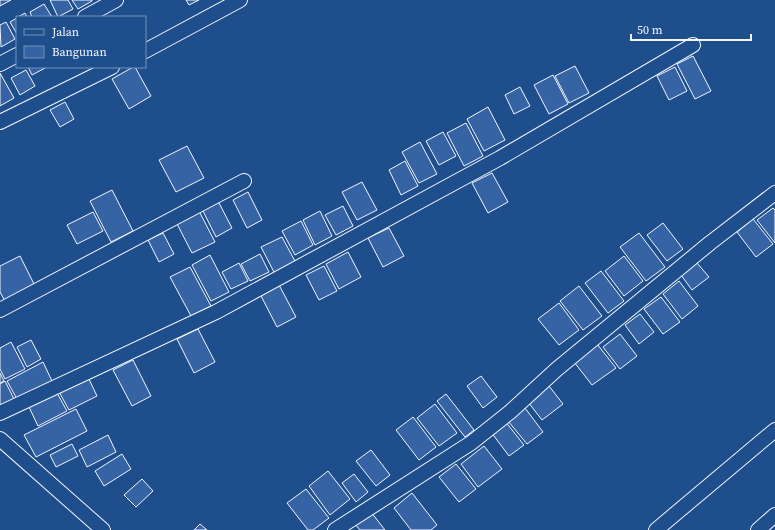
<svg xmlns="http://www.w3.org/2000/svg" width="775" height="530" font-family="'Source Serif 4',serif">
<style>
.building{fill:#3563a3;stroke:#f2f6ff}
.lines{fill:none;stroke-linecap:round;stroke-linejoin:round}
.street-casing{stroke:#f2f6ff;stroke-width:16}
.street{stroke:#1f4e8c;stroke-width:14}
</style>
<rect width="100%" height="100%" fill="#1f4e8c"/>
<!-- building -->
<path class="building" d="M0,0H11L0,6Z
M50,0H68L73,9L58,17Z
M72,0H92V1L78,9Z
M186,0H199L189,5Z
M44,4L52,17H32L30,12Z
M25,13L27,17H18Z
M17,18V34L10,22Z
M6,22L15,39L1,47L0,25Z
M693,56L711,91L695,99L677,64Z
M575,66L589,93L569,103L555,76Z
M28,67H47L32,75Z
M133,67H135L151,96L129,109L112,79Z
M675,67L687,91L669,100L657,76Z
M26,70L35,86L20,95L11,78Z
M0,73L14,98L0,106Z
M553,75L568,104L549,114L534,85Z
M520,87L530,106L514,114L505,95Z
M65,102L74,119L60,127L50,110Z
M488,107L505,140L484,151L467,119Z
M466,123L483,156L464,166L447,133Z
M443,132L456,156L439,165L426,141Z
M420,142L437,174L419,183L402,152Z
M187,146L204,178L176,192L159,160Z
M405,161L418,186L401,195L389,170Z
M492,173L508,202L488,213L472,183Z
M362,182L377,210L357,220L342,192Z
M112,190L133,231L111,242L90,201Z
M248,192L262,220L247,228L233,200Z
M218,201L232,228L216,237L202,209Z
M343,206L353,226L336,235L325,215Z
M773,208L775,210V243L757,220Z
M199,211L215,242L192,253L176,222Z
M320,211L332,236L315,245L303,220Z
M93,212L103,231L77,244L67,225Z
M753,219L773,244L756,257L737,232Z
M301,221L313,245L295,255L282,231Z
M663,223L683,249L667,261L647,235Z
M389,228L404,256L383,267L368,238Z
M163,233L174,254L159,262L148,240Z
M639,233L665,267L646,281L620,247Z
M282,237L296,263L275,274L261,247Z
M348,252L361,277L339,289L326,264Z
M260,254L269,272L250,281L241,264Z
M210,255L229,292L211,301L192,265Z
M20,256L36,288L6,303L0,292V266Z
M624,256L643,281L624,296L605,271Z
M239,263L248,281L231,289L222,272Z
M697,263L709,277L692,290L681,275Z
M324,266L337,291L319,300L306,275Z
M190,267L211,306L191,316L170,277Z
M601,271L624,301L608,313L585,283Z
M679,281L698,306L682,319L663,294Z
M279,285L296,317L277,327L260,294Z
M579,286L602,316L583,330L560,301Z
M661,297L680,322L663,334L644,309Z
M559,303L579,330L559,345L538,319Z
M640,314L654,332L639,344L625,325Z
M198,329L215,362L194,373L177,339Z
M620,334L637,356L620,369L603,347Z
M31,340L41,359L27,367L17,347Z
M11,342L25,369L5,379L0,369V348Z
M597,344L616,368L592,385L574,362Z
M133,360L151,396L132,406L113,370Z
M43,362L52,381L17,399L7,381Z
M0,373L4,381L0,383Z
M87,375L97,396L69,410L58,390Z
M481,376L497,397L483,408L467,386Z
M5,381L15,401L0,409V384Z
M549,386L563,404L542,420L528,402Z
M57,393L67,411L38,426L29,407Z
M446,394L474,430L465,437L437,401Z
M435,404L457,433L439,446L417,418Z
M525,408L543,432L527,444L508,421Z
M76,409L87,431L36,457L24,435Z
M413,417L436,447L419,460L396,430Z
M505,421L524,445L509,456L491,432Z
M108,435L116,452L87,467L79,450Z
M72,444L78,456L56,467L50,455Z
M484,446L502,469L478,487L461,464Z
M371,450L390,475L376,486L356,461Z
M122,454L131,469L104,486L95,471Z
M456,464L476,489L459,502L439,477Z
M328,471L350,499L330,515L309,486Z
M354,474L368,492L356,502L342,483Z
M142,479L153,491L136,507L124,495Z
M306,489L329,518L313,530H308L287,503Z
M412,493L437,525L431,530H411L394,508Z
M371,512L385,530H360L355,524Z
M200,524L207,530H194Z"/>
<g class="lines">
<defs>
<path id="street" d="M85,17L116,0
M145,51L240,0
M0,64L17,55
M0,122L112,67
M0,310L244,181
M0,413L216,312L500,158L693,45
M0,439L103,530
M335,530L471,443L510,412L557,369L710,243L775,193
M656,530L775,430
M758,530L775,515"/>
</defs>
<!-- street casing -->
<use href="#street" class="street-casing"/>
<!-- street -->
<use href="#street" class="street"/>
</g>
<!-- legend -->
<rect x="16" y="16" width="130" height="52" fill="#1f4e8c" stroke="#7391ba"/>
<rect x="24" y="29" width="20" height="6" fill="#1f4e8c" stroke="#7391ba"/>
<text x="52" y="36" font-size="12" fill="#f2f6ff">Jalan</text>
<rect x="24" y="46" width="20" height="12" fill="#3563a3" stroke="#7391ba"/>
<text x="52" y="56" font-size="12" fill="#f2f6ff">Bangunan</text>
<!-- scale -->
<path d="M631 34v6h120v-6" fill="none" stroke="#f2f6ff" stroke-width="2"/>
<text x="637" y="34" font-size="12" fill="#f2f6ff" stroke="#1f4e8c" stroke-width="3" paint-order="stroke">50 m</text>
</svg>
